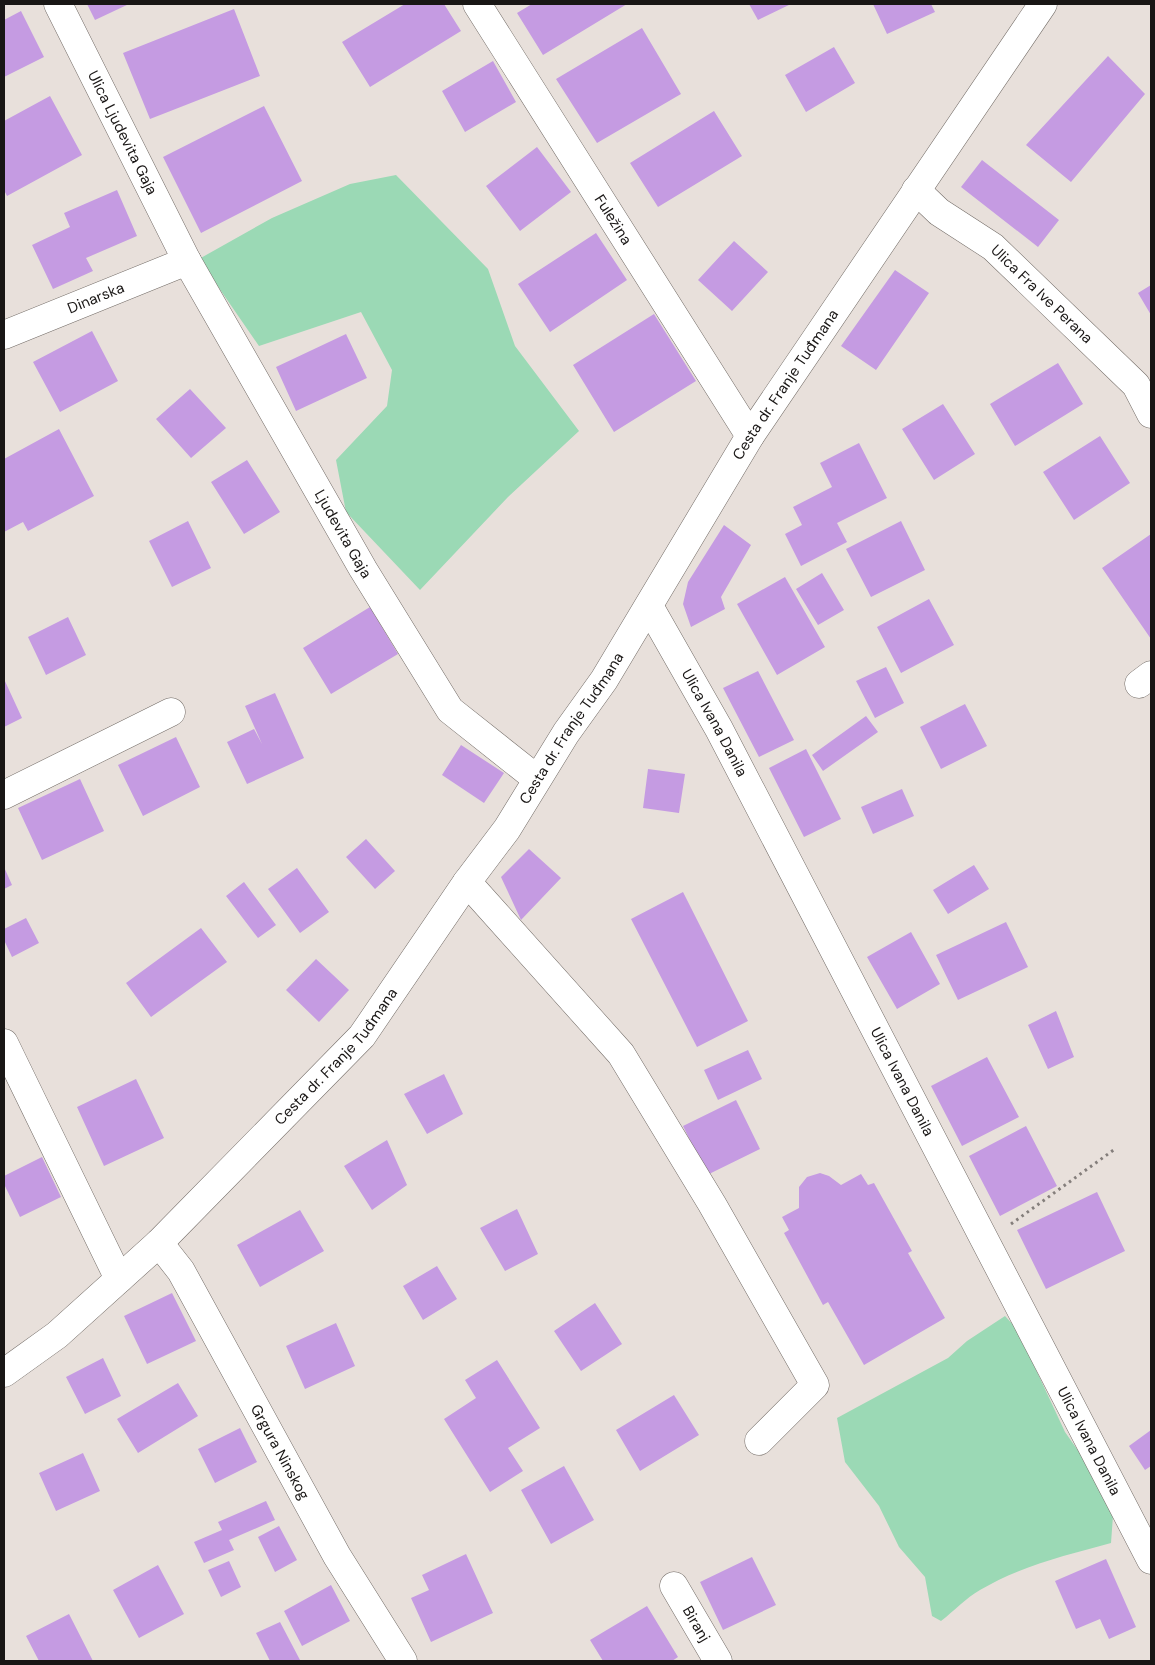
<svg xmlns="http://www.w3.org/2000/svg" width="1155" height="1665" font-family="'DM Sans',sans-serif">
<style>
.green{fill:#9bd9b5}
.building{fill:#c59be2}
.lines{fill:none;stroke-linecap:round;stroke-linejoin:round}
.minor-casing{stroke:#736c67;stroke-width:29}
.major-casing{stroke:#736c67;stroke-width:29}
.path{stroke:#847e7b;stroke-width:3;stroke-dasharray:2.5 4;stroke-linecap:butt}
.minor{stroke:#fff;stroke-width:28}
.major{stroke:#fff;stroke-width:28}
.labels{text-anchor:middle;dominant-baseline:central;stroke-width:4;stroke-linejoin:round;paint-order:stroke}
.street-label{font-size:15px;fill:#191615;stroke:#e8e0db}
</style>
<rect width="100%" height="100%" fill="#e8e0db"/>
<!-- green -->
<path class="green" d="M396,175L488,269L515,346L579,431L508,497L420,590L346,512L336,460L387,406L392,370L361,312L259,346L199,259L272,218L350,184Z
M1005,1316L1017,1329L1065,1432L1114,1502L1111,1543C1067,1555 1020,1566 980,1590C966,1598 954,1611 941,1621L932,1616L925,1577L899,1547L879,1506L845,1462L837,1418L948,1358L967,1341Z"/>
<!-- building -->
<path class="building" d="M87,4H129L95,20Z
M405,4H444L461,31L370,87L342,42Z
M532,4H627L543,55L517,13Z
M749,4H791L758,20Z
M873,4H931L935,12L887,34Z
M234,9L260,76L150,119L123,53Z
M21,11L44,57L4,77V20Z
M642,28L681,94L597,143L556,79Z
M834,47L855,83L806,112L785,75Z
M1108,56L1145,94L1071,182L1026,145Z
M493,61L516,102L465,132L442,91Z
M50,96L82,155L7,196L4,190V121Z
M264,106L302,181L201,233L163,157Z
M714,111L742,156L658,207L630,163Z
M537,147L571,192L520,231L486,186Z
M982,160L1059,220L1038,247L961,187Z
M117,190L137,236L86,258L93,271L53,289L32,245L70,227L64,213Z
M596,233L627,280L550,332L518,284Z
M734,241L768,272L732,311L698,280Z
M895,270L929,293L876,370L841,346Z
M1151,285V315L1138,293Z
M654,314L696,381L614,432L573,365Z
M92,331L118,381L60,412L33,362Z
M346,334L367,378L296,411L276,367Z
M1058,363L1083,404L1015,446L990,404Z
M190,389L226,428L191,458L156,419Z
M943,404L975,454L934,480L902,429Z
M59,429L94,496L28,531L23,522L4,532V459Z
M1100,436L1130,483L1074,520L1043,472Z
M859,443L887,498L837,523L847,542L801,566L785,534L802,525L793,507L832,487L820,463Z
M247,460L280,512L244,534L211,482Z
M188,521L211,568L172,587L149,541Z
M901,521L925,570L871,597L846,549Z
M724,525L751,545L721,597L725,609L691,627L683,604L688,582Z
M1151,534V639L1102,568Z
M822,573L844,610L818,625L796,589Z
M785,577L825,647L777,675L737,604Z
M929,599L954,645L901,673L877,627Z
M370,607L398,654L331,694L303,648Z
M68,617L86,655L46,675L28,637Z
M886,667L904,703L875,718L856,681Z
M758,671L794,740L759,757L723,688Z
M4,679L22,718L4,727Z
M275,693L304,758L247,784L227,742L254,729L262,744L245,706Z
M965,704L987,746L941,769L920,727Z
M866,716L878,732L823,771L812,755Z
M176,737L200,787L143,816L118,765Z
M461,745L504,773L484,803L442,775Z
M806,749L841,819L804,837L769,768Z
M648,769L685,774L679,813L643,808Z
M80,779L104,831L42,860L18,808Z
M902,789L914,816L873,834L861,807Z
M366,839L395,871L375,889L346,857Z
M529,849L561,878L521,920L501,877Z
M974,865L989,889L948,914L933,890Z
M4,867L12,885L4,889Z
M297,868L329,912L300,933L268,889Z
M244,882L276,925L258,938L226,896Z
M683,892L748,1021L697,1047L631,919Z
M26,918L39,943L12,957L4,940V929Z
M1006,922L1028,967L958,1000L936,955Z
M201,928L227,962L151,1017L126,983Z
M911,932L940,984L897,1009L867,957Z
M316,959L349,990L319,1022L286,990Z
M1056,1011L1074,1057L1048,1069L1028,1025Z
M748,1050L762,1079L718,1100L704,1070Z
M987,1057L1019,1117L962,1146L931,1086Z
M444,1074L463,1114L427,1134L404,1094Z
M136,1079L164,1138L104,1166L77,1107Z
M736,1100L760,1149L707,1175L683,1126Z
M1026,1126L1057,1186L1000,1216L969,1156Z
M387,1140L407,1185L372,1210L344,1166Z
M42,1157L61,1197L20,1217L4,1184V1176Z
M820,1173L829,1176L841,1185L861,1174L868,1185L874,1183L912,1251L908,1253L945,1318L864,1365L828,1302L823,1305L784,1233L789,1230L782,1217L799,1208V1187L807,1177Z
M1097,1192L1125,1251L1046,1289L1017,1230Z
M517,1209L538,1254L505,1271L480,1228Z
M300,1210L324,1251L260,1287L237,1245Z
M437,1266L457,1299L423,1320L403,1286Z
M172,1293L196,1341L147,1364L124,1316Z
M595,1303L622,1344L581,1371L554,1331Z
M336,1323L355,1366L305,1389L286,1346Z
M103,1358L121,1396L85,1414L66,1377Z
M497,1360L540,1428L508,1448L523,1471L490,1492L444,1419L476,1398L465,1380Z
M178,1383L198,1416L138,1453L117,1419Z
M674,1395L699,1435L640,1471L616,1430Z
M240,1428L257,1462L215,1483L198,1449Z
M1151,1430V1466L1145,1470L1129,1446Z
M83,1453L100,1491L56,1511L39,1473Z
M564,1466L594,1520L551,1544L521,1490Z
M266,1501L275,1520L229,1540L234,1550L204,1563L194,1542L222,1530L218,1522Z
M279,1526L297,1560L275,1572L258,1537Z
M466,1554L493,1613L431,1642L411,1598L429,1590L422,1575Z
M752,1557L776,1605L723,1630L700,1582Z
M1106,1559L1136,1627L1109,1639L1100,1619L1076,1629L1055,1581Z
M229,1561L241,1587L221,1597L208,1570Z
M158,1565L184,1614L139,1638L113,1590Z
M331,1585L350,1621L302,1646L284,1611Z
M647,1606L678,1657L672,1661H603L590,1640Z
M69,1614L93,1661H39L26,1636Z
M280,1622L300,1660L298,1661H270L256,1633Z"/>
<g class="lines">
<defs>
<g id="minor">
<path id="s1" d="M58,4L187,261L363,569L450,710L537,779"/>
<path id="s2" d="M477,4L750,436"/>
<path id="s3" d="M916,190L939,212L993,247L1136,385L1151,414"/>
<path id="s4" d="M4,335L187,261"/>
<path id="s5" d="M649,606L719,729L1151,1560"/>
<path d="M1139,684L1151,675"/>
<path d="M4,795L171,712"/>
<path d="M467,882L621,1054L712,1204L815,1385L759,1441"/>
<path d="M4,1043L119,1279"/>
<path id="s6" d="M159,1243L181,1271L337,1556L403,1661"/>
<path id="s7" d="M674,1586L718,1661"/>
</g>
<g id="major">
<path id="s8" d="M4,1373L57,1335L159,1243L362,1036L467,882L507,829L566,733L604,680L750,436L1043,4"/>
</g>
</defs>
<!-- minor casing -->
<use href="#minor" class="minor-casing"/>
<!-- major casing -->
<use href="#major" class="major-casing"/>
<!-- path -->
<path class="path" d="M1011,1224L1115,1149"/>
<!-- minor -->
<use href="#minor" class="minor"/>
<!-- major -->
<use href="#major" class="major"/>
</g>
<g class="labels">
<!-- street labels -->
<g class="street-label">
<text stroke="none"><textPath href="#s1" startOffset="144">Ulica Ljudevita Gaja</textPath></text>
<text stroke="none"><textPath href="#s2" startOffset="255">Fuležina</textPath></text>
<text stroke="none"><textPath href="#s3" startOffset="164">Ulica Fra Ive Perana</textPath></text>
<text stroke="none"><textPath href="#s4" startOffset="99">Dinarska</textPath></text>
<text stroke="none"><textPath href="#s8" startOffset="1270">Cesta dr. Franje Tuđmana</textPath></text>
<text stroke="none"><textPath href="#s1" startOffset="602">Ljudevita Gaja</textPath></text>
<text stroke="none"><textPath href="#s5" startOffset="134">Ulica Ivana Danila</textPath></text>
<text stroke="none"><textPath href="#s8" startOffset="865">Cesta dr. Franje Tuđmana</textPath></text>
<text stroke="none"><textPath href="#s8" startOffset="460">Cesta dr. Franje Tuđmana</textPath></text>
<text stroke="none"><textPath href="#s5" startOffset="539">Ulica Ivana Danila</textPath></text>
<text stroke="none"><textPath href="#s5" startOffset="944">Ulica Ivana Danila</textPath></text>
<text stroke="none"><textPath href="#s6" startOffset="242">Grgura Ninskog</textPath></text>
<text stroke="none"><textPath href="#s7" startOffset="44">Biranj</textPath></text>
</g>
</g>
<!-- border -->
<rect width="1155" height="1665" fill="none" stroke="#191615" stroke-width="10"/>
</svg>
